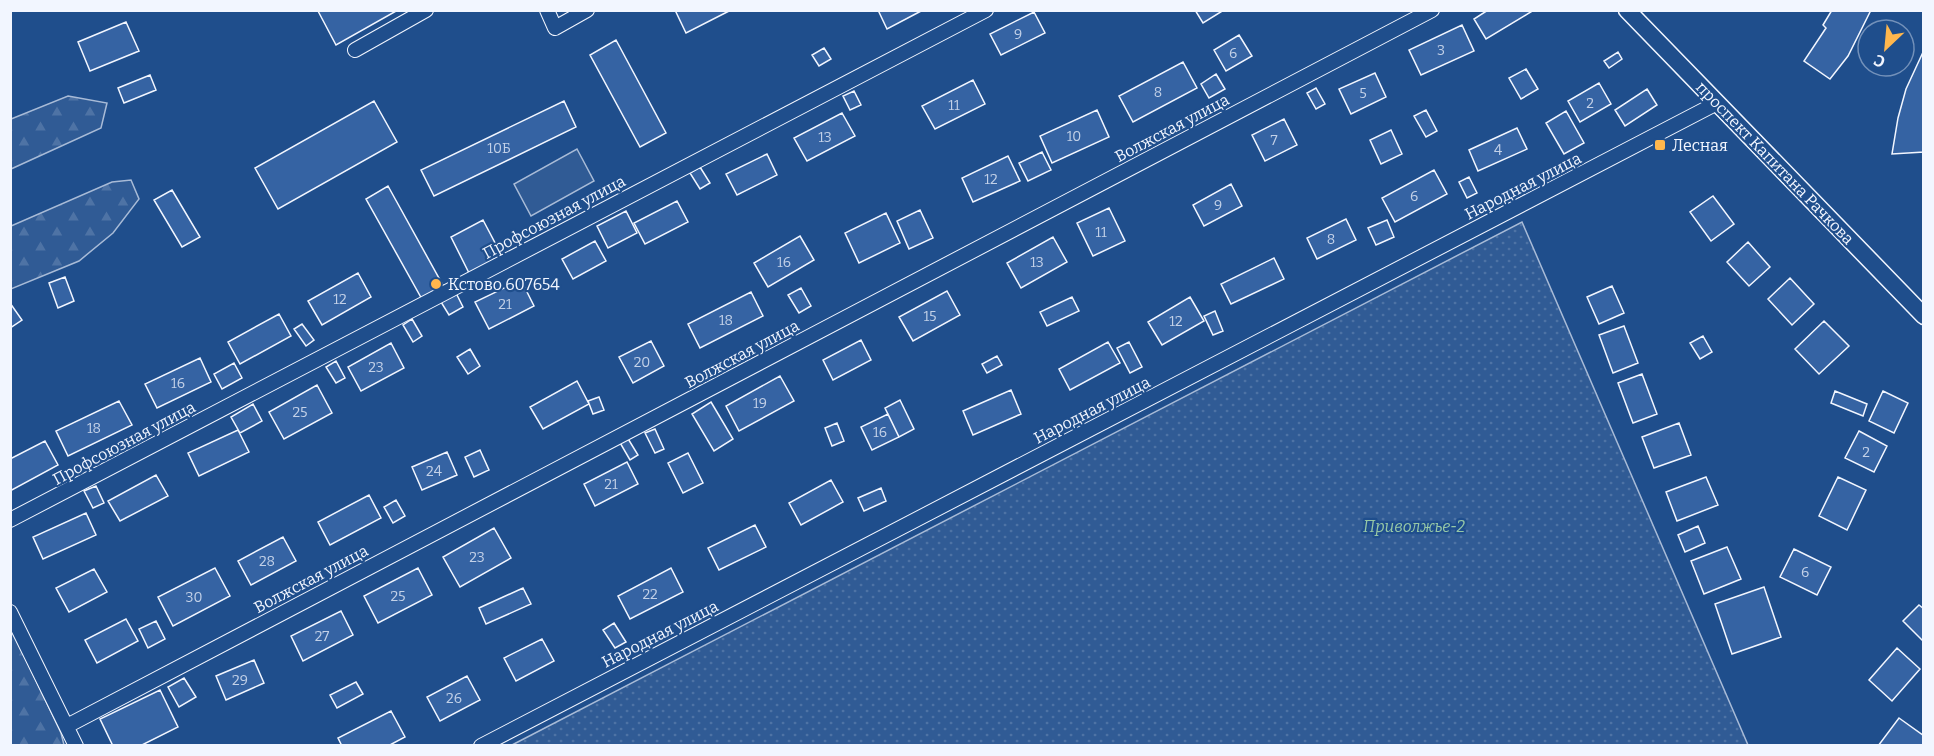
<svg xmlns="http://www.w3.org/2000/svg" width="1934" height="756" font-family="Bitter,serif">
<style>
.built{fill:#305b95;stroke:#a8bbd7;stroke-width:1.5}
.forest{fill:url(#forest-firs);stroke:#a8bbd7;stroke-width:1.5}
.park{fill:url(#park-dots);stroke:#a8bbd7;stroke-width:1.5}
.building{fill:#3563a3;stroke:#f2f6ff;stroke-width:1.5}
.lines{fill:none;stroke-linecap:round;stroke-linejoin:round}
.minor-casing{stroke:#f2f6ff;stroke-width:16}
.tertiary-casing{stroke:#f2f6ff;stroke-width:19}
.minor{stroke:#1f4e8c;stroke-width:14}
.tertiary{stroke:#1f4e8c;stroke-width:16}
.poi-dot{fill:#ffb74d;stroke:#1f4e8c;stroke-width:2}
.labels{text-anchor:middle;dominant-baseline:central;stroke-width:4.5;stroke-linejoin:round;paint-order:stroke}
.number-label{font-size:14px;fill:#c3d1e8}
.street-label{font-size:16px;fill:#f2f6ff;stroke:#1f4e8c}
.poi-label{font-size:16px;fill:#f2f6ff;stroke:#1f4e8c;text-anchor:start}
.park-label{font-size:16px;font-style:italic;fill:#97c8a6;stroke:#1f4e8c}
</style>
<defs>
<pattern id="forest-firs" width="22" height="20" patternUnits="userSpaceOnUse" patternTransform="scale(1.5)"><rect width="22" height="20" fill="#305b95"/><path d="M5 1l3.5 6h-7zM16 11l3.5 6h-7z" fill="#4e73a5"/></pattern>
<pattern id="park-dots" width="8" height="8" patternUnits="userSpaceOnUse" patternTransform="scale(1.5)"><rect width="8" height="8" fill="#305b95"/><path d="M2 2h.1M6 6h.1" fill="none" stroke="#4e73a5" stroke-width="1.8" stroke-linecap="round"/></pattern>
</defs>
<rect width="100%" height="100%" fill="#1f4e8c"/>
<!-- built -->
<path class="built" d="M577,149L594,181L531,216L514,184Z"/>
<!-- forest -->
<path class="forest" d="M68,96L107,103L101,128L11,169V119Z
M131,180L139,199L113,233L79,261L11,289V226L112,182Z
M10,626L61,733L64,745H11Z"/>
<!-- park -->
<path class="park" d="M1522,222L1748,745H512Z"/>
<!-- building -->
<path class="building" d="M319,10H398L336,45L318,11Z
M675,10H731L686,33Z
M878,10H923L887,29Z
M1195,10H1224L1203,23Z
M1488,10H1534L1486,39L1474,19Z
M1832,10H1871L1848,56L1830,79L1804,61L1826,28L1823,25Z
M1034,12L1045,33L1001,55L990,34Z
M126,22L139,51L90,71L78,42Z
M1462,25L1474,51L1421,75L1409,50Z
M1239,35L1252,56L1226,71L1214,50Z
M616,40L666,133L640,147L590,55Z
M824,48L831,59L819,66L812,55Z
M1924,50V152L1892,154L1898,118L1906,89Z
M1618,52L1622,59L1609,68L1604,61Z
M1183,62L1197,88L1133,122L1119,96Z
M1526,69L1538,89L1521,99L1509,78Z
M1375,73L1386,97L1351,114L1339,89Z
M1216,74L1225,89L1209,98L1201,84Z
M150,75L156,90L124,103L118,88Z
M973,80L985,104L935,129L922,106Z
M1599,83L1611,104L1580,122L1568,101Z
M1316,88L1325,104L1316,109L1307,93Z
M1647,89L1657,105L1625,126L1615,110Z
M854,91L861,105L850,110L843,96Z
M374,101L397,142L278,209L255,168Z
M564,101L576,127L434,196L421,170Z
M1097,110L1109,137L1052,163L1040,136Z
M1426,110L1437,131L1426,137L1414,116Z
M1566,111L1584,143L1564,154L1546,123Z
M842,113L855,136L807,161L794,138Z
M1284,119L1297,145L1265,161L1252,135Z
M1517,128L1527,149L1478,171L1469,150Z
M1391,130L1402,154L1381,164L1370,140Z
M1042,152L1051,170L1028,181L1019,163Z
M767,154L777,175L737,195L726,174Z
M1008,156L1020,181L973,202L962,178Z
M700,167L710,183L700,189L690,173Z
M1434,170L1447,194L1395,222L1382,198Z
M1469,177L1477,193L1467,198L1459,182Z
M1231,184L1242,206L1204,226L1193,205Z
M388,186L445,289L423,301L366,199Z
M172,190L200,237L182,247L154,200Z
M1713,196L1734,224L1711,241L1690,212Z
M677,201L688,222L645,244L634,223Z
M1109,208L1125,241L1093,256L1077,223Z
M920,210L933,238L909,249L897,221Z
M626,211L637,233L608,248L597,226Z
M886,213L900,243L859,263L845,233Z
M1346,219L1356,240L1317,259L1307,238Z
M483,220L502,256L469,273L451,237Z
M1387,220L1394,237L1376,245L1368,228Z
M800,236L814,260L768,287L754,263Z
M1053,237L1067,262L1021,288L1007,263Z
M595,241L606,261L573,279L562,259Z
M1748,242L1770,267L1749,286L1727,262Z
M1274,258L1284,279L1231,304L1221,284Z
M358,273L371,297L322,325L308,301Z
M65,277L74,301L58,308L49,283Z
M1790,278L1814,304L1792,325L1768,299Z
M521,280L534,306L489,329L475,302Z
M1612,286L1624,313L1599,324L1587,297Z
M801,288L811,306L799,313L788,295Z
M947,291L960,315L913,341L899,317Z
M751,292L763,316L700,348L688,324Z
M456,293L463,307L449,315L441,302Z
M1072,297L1079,311L1047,326L1040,312Z
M1190,297L1204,321L1162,345L1148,322Z
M10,303L22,320L10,328Z
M1215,311L1223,331L1213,335L1204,316Z
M279,314L291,336L240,364L228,342Z
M412,319L422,336L413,342L403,325Z
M1824,321L1849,346L1819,374L1795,349Z
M302,324L314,340L306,346L294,329Z
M1624,326L1638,363L1613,373L1599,335Z
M1703,336L1712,352L1700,359L1690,343Z
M861,340L871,360L833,380L823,360Z
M651,341L664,366L633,383L619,357Z
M1108,342L1120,363L1070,390L1059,369Z
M1129,342L1142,367L1130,373L1117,348Z
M391,343L404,368L361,391L348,367Z
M470,349L480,366L468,374L457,357Z
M997,356L1002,365L987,373L982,364Z
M200,358L211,382L157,408L145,384Z
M336,361L345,378L336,383L326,367Z
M234,363L242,378L222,389L214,374Z
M1642,374L1657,414L1633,423L1618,383Z
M780,376L794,401L739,431L726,406Z
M577,381L589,404L543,429L530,407Z
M317,385L332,413L284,439L269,412Z
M1011,390L1021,414L973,435L963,411Z
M1835,391L1867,404L1863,416L1831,403Z
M1883,391L1908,403L1894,433L1869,421Z
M599,397L604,410L593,414L588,401Z
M900,400L914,429L899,437L885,408Z
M119,401L132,425L68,456L56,431Z
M711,402L733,439L714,451L692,414Z
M253,404L262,421L240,433L231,417Z
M888,414L899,437L872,450L861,427Z
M837,423L844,441L832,446L825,428Z
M1679,423L1691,455L1654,468L1642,437Z
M655,429L664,449L655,453L645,433Z
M238,430L249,452L199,476L188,453Z
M1859,431L1887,446L1874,472L1845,458Z
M627,437L638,455L630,460L619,441Z
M45,441L58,465L10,491V459Z
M480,450L489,470L474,477L465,457Z
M447,452L457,475L422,490L412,467Z
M688,453L703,483L683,493L668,463Z
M627,462L638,484L595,506L584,484Z
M156,475L168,496L120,521L108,501Z
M1706,477L1718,505L1677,521L1666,492Z
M1838,477L1866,490L1847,530L1819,516Z
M831,480L843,502L801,525L789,503Z
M96,486L104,503L93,508L84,491Z
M881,488L886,501L864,511L858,498Z
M369,495L381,518L330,545L318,522Z
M396,500L405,516L393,523L384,507Z
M86,513L96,535L43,559L33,537Z
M755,525L766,547L719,570L708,548Z
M1698,526L1705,543L1685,552L1678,535Z
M494,528L511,558L460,587L443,557Z
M283,537L296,561L251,585L238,561Z
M1727,547L1741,579L1704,594L1691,561Z
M1794,549L1831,567L1817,595L1780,577Z
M215,568L230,596L173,626L158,597Z
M418,568L432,595L378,623L364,596Z
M671,568L683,592L630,619L618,596Z
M94,569L107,592L69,612L56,588Z
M1764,587L1781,637L1732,654L1715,604Z
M523,588L531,604L486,624L479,608Z
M1919,605L1924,609V642L1903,621Z
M341,611L353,635L303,661L291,636Z
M126,619L138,641L97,663L85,640Z
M156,621L165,639L148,648L139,629Z
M614,623L626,642L615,648L603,630Z
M542,639L554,661L516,681L504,658Z
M1897,648L1920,669L1892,701L1869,680Z
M254,660L264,683L226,700L216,676Z
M467,676L480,700L440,721L427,697Z
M184,678L196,697L179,707L168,687Z
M356,682L363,694L337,708L330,695Z
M160,690L178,727L140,746H113L100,719Z
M391,711L405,737L388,746H342L338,738Z
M1899,718L1924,736V746H1878Z"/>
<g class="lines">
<defs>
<path id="minor" d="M547,10L555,28L587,10
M355,50L426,10
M10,520L986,10
M10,612L76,746
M67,726L1432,10
M481,746L1717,103"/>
<path id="tertiary" d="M1627,10L1924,316"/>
</defs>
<!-- minor casing -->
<use href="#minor" class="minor-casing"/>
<!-- tertiary casing -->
<use href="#tertiary" class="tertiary-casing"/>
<!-- minor -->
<use href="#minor" class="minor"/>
<!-- tertiary -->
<use href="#tertiary" class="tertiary"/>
</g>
<!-- markers -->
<g class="poi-dot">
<rect x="1654" y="139" width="12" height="12" rx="3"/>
<circle cx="436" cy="284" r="6"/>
</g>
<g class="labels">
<!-- number labels -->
<g class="number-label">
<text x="1018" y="34">9</text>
<text x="1441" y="50">3</text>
<text x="1233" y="53">6</text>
<text x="1158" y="92">8</text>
<text x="1363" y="93">5</text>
<text x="1590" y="103">2</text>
<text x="954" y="105">11</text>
<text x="1074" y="136">10</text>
<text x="825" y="137">13</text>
<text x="1274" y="140">7</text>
<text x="499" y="148">10Б</text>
<text x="1498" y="150">4</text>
<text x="991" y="179">12</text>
<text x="1414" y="196">6</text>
<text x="1218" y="205">9</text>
<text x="1101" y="232">11</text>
<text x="1331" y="239">8</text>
<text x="784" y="262">16</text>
<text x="1037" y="262">13</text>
<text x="340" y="299">12</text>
<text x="505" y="304">21</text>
<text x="930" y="316">15</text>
<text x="726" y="320">18</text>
<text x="1176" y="321">12</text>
<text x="642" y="362">20</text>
<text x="376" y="367">23</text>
<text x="178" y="383">16</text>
<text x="760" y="403">19</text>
<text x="300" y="412">25</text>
<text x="94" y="428">18</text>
<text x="880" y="432">16</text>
<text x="1866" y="452">2</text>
<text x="434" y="471">24</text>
<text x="611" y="484">21</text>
<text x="477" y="557">23</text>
<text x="267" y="561">28</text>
<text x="1805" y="572">6</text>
<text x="650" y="594">22</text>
<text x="398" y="596">25</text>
<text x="194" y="597">30</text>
<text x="322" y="636">27</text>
<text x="240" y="680">29</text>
<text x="454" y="698">26</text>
</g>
<!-- street labels -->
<g class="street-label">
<text transform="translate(1172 128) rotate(-28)">Волжская улица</text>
<text transform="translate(1775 163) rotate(46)">проспект Капитана Рачкова</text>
<text transform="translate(1523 186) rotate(-27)">Народная улица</text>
<text transform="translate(554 217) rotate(-28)">Профсоюзная улица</text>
<text transform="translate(742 354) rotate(-28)">Волжская улица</text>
<text transform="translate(1092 410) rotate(-27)">Народная улица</text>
<text transform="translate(124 443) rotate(-28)">Профсоюзная улица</text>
<text transform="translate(311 579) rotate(-28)">Волжская улица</text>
<text transform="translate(660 634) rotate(-27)">Народная улица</text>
</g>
<!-- poi labels -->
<g class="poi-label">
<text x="1672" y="145">Лесная</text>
<text x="448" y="284">Кстово 607654</text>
</g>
<!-- park labels -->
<g class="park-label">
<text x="1414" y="526">Приволжье-2</text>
</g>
</g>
<!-- border -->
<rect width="1934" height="756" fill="none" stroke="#f2f6ff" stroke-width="24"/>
<!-- north arrow -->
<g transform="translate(1886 48) rotate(206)"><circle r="28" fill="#1f4e8c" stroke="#7391ba" stroke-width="1.5"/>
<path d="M0-4.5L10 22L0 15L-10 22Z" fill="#ffb74d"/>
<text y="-9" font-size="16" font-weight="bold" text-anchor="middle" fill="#f2f6ff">С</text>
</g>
</svg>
